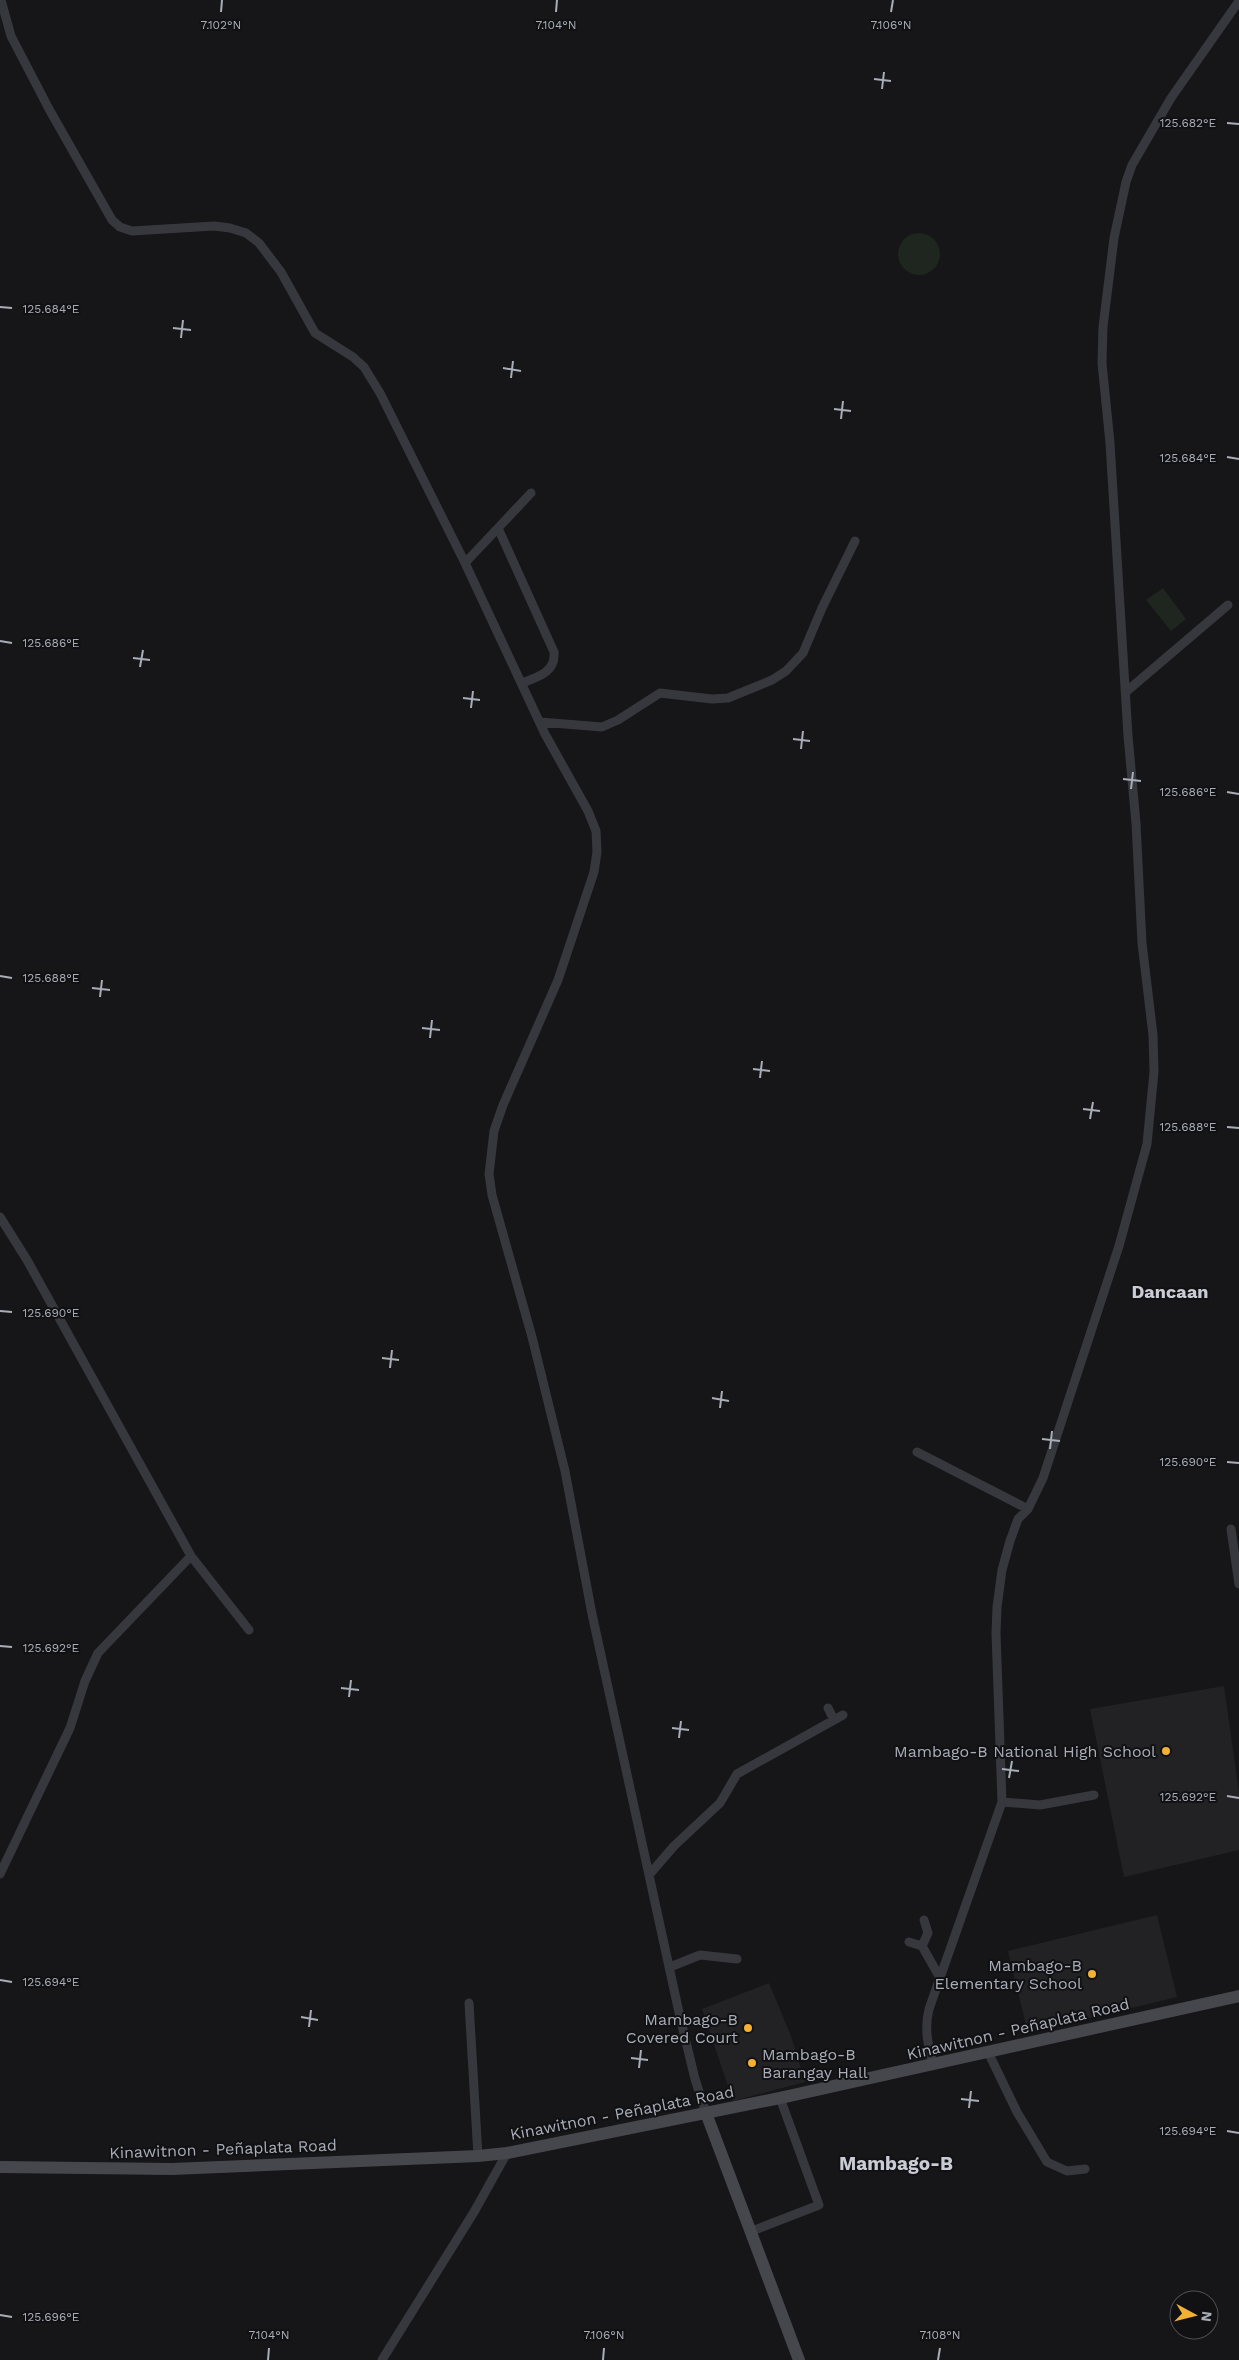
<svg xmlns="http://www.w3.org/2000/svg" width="1239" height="2360" font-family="'Work Sans',sans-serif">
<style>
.built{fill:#222225}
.green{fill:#1e261f}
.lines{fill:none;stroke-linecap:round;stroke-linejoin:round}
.street{stroke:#37383d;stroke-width:9}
.secondary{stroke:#45474d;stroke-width:12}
.ticks{fill:none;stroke:#a8adb8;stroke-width:2}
.poi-dot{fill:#f2b134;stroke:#111113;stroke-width:2}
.labels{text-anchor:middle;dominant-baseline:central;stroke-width:4;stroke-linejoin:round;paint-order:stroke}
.poi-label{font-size:16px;fill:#a8adb8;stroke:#111113;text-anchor:end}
.street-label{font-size:16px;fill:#a8adb8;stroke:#111113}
.neighbourhood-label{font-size:18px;font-weight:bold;fill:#c9ccd4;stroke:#111113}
.quarter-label{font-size:19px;font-weight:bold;fill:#c9ccd4;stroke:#111113}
.ticks-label{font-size:12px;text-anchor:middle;fill:#a8adb8;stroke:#111113;stroke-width:4;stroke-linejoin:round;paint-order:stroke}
</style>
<rect width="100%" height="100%" fill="#161618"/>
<!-- built -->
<path class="built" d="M1224,1686L1239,1793V1850L1124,1877L1090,1709Z
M1157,1915L1177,1997L1028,2033L1008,1951Z
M769,1983L791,2036L805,2082L733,2101L702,2009Z"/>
<!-- green -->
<path class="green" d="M898 254a21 21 0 1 1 42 0a21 21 0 1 1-42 0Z
M1163,588L1186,619L1171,631L1146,600Z"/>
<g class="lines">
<!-- street -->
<path class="street" d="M1,0L11,36L49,109L112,220L120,227L132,231L214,226L230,228L246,233L259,243L281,272L315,333L353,357L364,367L380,393L465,563L545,734L588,811L596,831L597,852L594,872L558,980L503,1105L494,1131L489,1174L492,1195L532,1337L565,1471L592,1614L680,2017L695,2079L706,2113
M498,528L554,652C556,672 538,677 522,683
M465,563L531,493
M1127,691L1228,605
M540,722L602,727L618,720L660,693L712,699L728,698L772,680L786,671L803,653L822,608L855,541
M0,1217L27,1260L191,1556L249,1630
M917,1452L1028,1509
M1231,1529L1239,1584
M828,1708L834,1720
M1002,1802L1040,1805L1094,1795
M0,1874L70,1728L85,1681L98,1653L191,1556
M649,1875L674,1846L720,1803L737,1774L843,1715
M909,1942L922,1946L939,1976
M922,1946L928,1933L924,1920
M670,1967L700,1955L737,1959
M469,2003L478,2156
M988,2052L1017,2112L1047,2162L1067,2171L1085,2169
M933,2064C928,2045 924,2029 929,2009L1002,1802L996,1633L997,1607L1002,1570L1010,1541L1018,1519L1028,1509L1043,1478L1119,1246L1147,1144L1154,1072L1153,1035L1142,943L1136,823L1128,736L1110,443L1102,363L1103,327L1114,238L1126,182L1132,165L1171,98L1239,1
M752,2231L819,2205L780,2098
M382,2360L474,2212L507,2153"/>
<!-- secondary -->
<path class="secondary" d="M706,2113L799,2360
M0,2167L172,2169L478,2156L507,2153L780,2098L1239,1996"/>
</g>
<!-- ticks -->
<path class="ticks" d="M221,12L222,0M556,12L557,0M891,12L893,0M874,79L891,81M882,89L884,72M1227,123L1239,124M0,307L12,308M173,328L191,330M181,338L183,320M503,368L521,371M511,378L513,361M834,409L851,411M841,419L843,401M1227,457L1239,459M0,641L12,643M133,658L150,660M140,667L143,650M463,698L480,700M471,708L473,691M793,739L810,741M801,749L803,731M1123,779L1141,781M1131,789L1133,772M1227,792L1239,794M0,976L12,978M92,988L110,990M100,997L102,980M422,1028L440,1030M430,1038L432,1020M753,1069L770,1071M760,1078L762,1061M1083,1109L1100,1111M1090,1119L1093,1102M1227,1127L1239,1128M0,1311L12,1312M382,1358L399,1360M390,1368L392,1350M712,1398L729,1401M720,1408L722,1391M1042,1439L1060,1441M1050,1449L1052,1431M1227,1462L1239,1463M0,1646L12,1647M341,1688L359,1690M349,1697L351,1680M672,1728L689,1730M679,1738L681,1721M1002,1769L1019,1771M1009,1778L1012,1761M1227,1796L1239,1798M0,1980L12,1982M301,2017L318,2020M309,2027L311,2010M631,2058L648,2060M639,2068L641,2050M961,2099L979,2101M969,2108L971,2091M1227,2131L1239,2133M0,2315L12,2317M268,2360L269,2348M603,2360L604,2348M938,2360L940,2348"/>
<!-- markers -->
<g class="poi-dot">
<circle cx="1166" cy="1751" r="5"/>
<circle cx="1092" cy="1974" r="5"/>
<circle cx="748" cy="2028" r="5"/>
<circle cx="752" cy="2063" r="5"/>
</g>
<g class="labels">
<!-- poi labels -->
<g class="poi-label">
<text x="1156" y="1751">Mambago-B National High School</text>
<text x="1082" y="1965">Mambago-B<tspan x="1082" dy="18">Elementary School</tspan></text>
<text x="738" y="2019">Mambago-B<tspan x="738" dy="18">Covered Court</tspan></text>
<text x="762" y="2054" text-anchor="start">Mambago-B<tspan x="762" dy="18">Barangay Hall</tspan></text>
</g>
<!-- street labels -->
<g class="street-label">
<text transform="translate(1018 2029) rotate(-13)">Kinawitnon - Peñaplata Road</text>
<text transform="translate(622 2113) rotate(-11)">Kinawitnon - Peñaplata Road</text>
<text transform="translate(223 2149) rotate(-2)">Kinawitnon - Peñaplata Road</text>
</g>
<!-- neighbourhood labels -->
<g class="neighbourhood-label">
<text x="1170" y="1291">Dancaan</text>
</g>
<!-- quarter labels -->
<g class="quarter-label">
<text x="896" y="2163">Mambago-B</text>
</g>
</g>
<g class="ticks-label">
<text x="221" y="29">7.102°N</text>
<text x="556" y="29">7.104°N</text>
<text x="891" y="29">7.106°N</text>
<text x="1188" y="127">125.682°E</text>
<text x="51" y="313">125.684°E</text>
<text x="1188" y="462">125.684°E</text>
<text x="51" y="647">125.686°E</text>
<text x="1188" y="796">125.686°E</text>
<text x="51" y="982">125.688°E</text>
<text x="1188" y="1131">125.688°E</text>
<text x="51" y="1317">125.690°E</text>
<text x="1188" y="1466">125.690°E</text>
<text x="51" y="1652">125.692°E</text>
<text x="1188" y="1801">125.692°E</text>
<text x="51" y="1986">125.694°E</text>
<text x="1188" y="2135">125.694°E</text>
<text x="51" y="2321">125.696°E</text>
<text x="269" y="2339">7.104°N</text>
<text x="604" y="2339">7.106°N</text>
<text x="940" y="2339">7.108°N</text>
</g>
<!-- north arrow -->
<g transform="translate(1194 2315) rotate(97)"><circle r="24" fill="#111113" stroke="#4d4f55"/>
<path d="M0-4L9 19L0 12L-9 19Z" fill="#f2b134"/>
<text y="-8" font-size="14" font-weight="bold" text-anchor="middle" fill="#a8adb8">N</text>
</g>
</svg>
